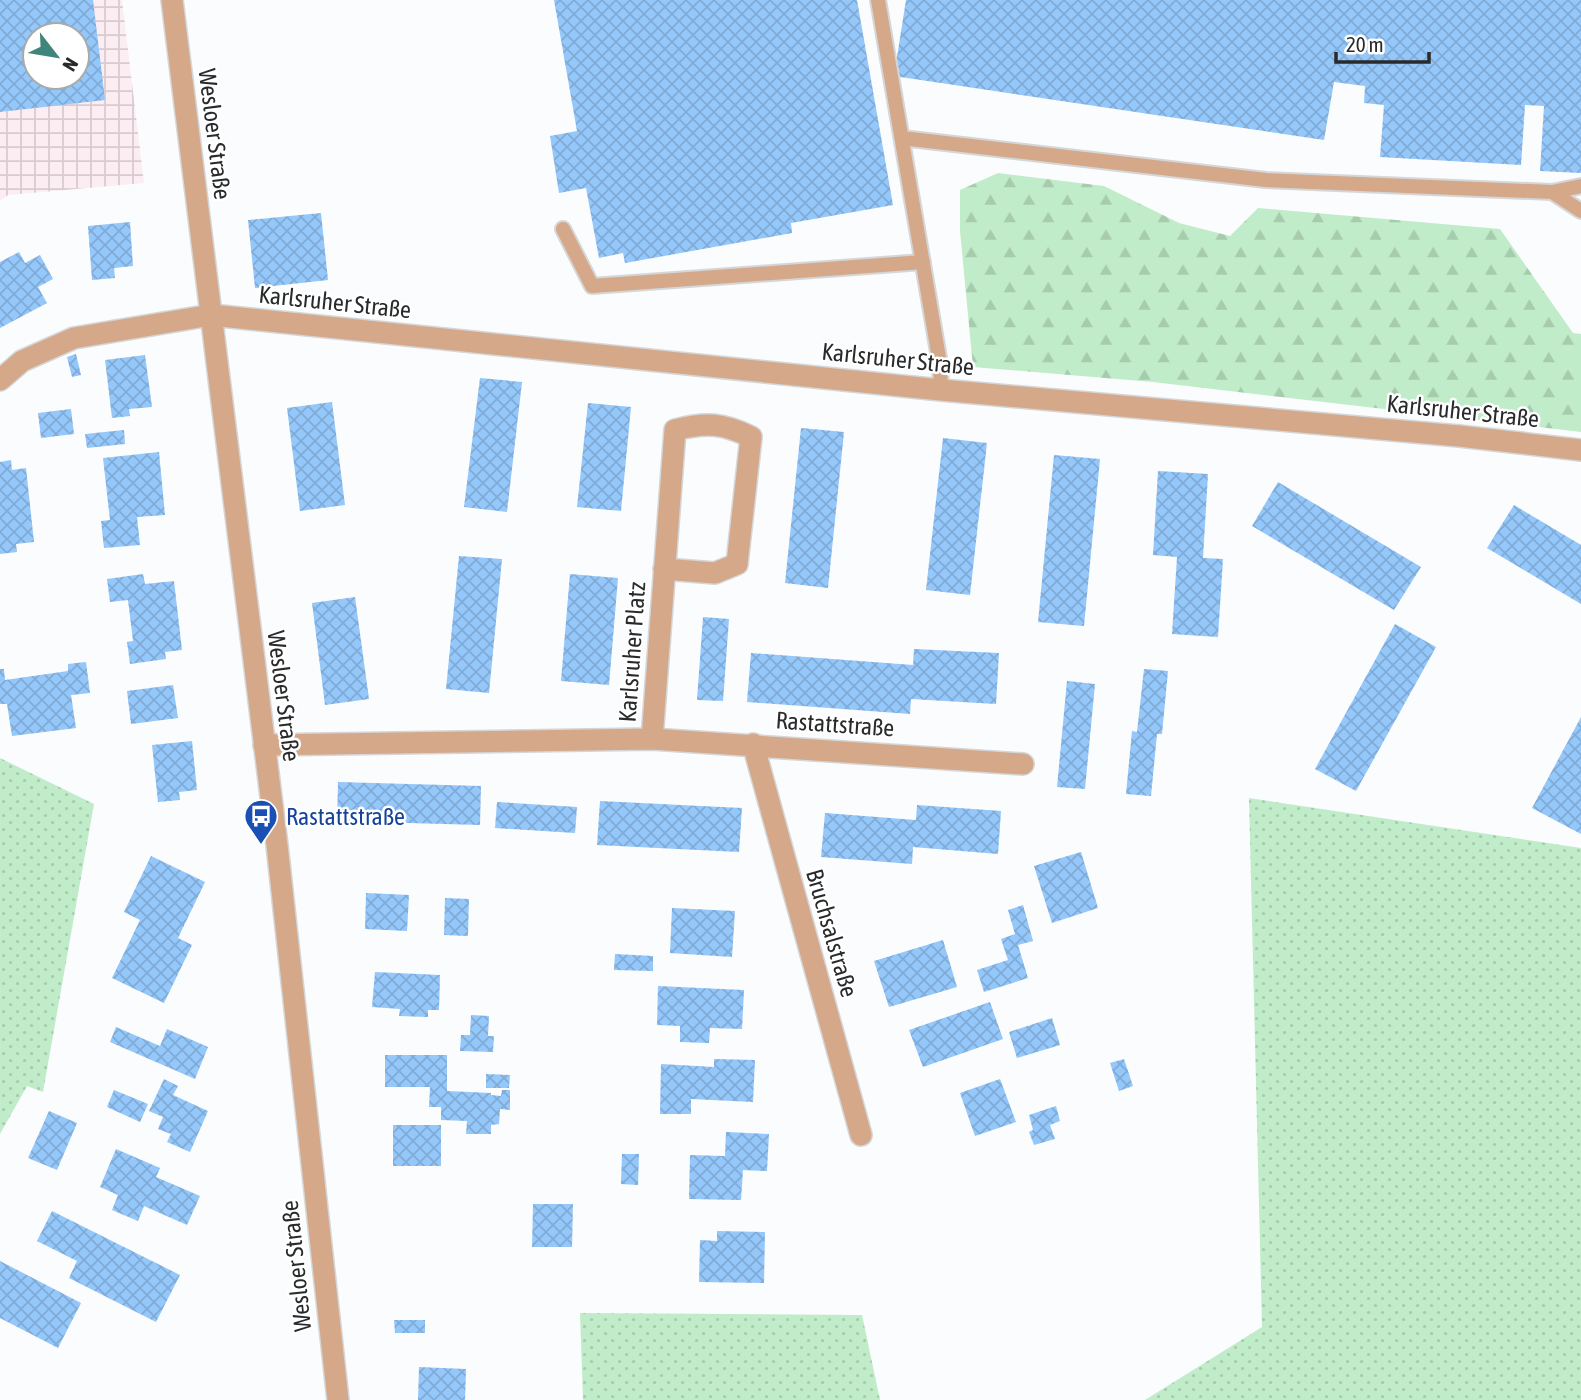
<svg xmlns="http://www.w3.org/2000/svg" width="1581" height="1400" font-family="'Asap Condensed',sans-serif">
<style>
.industrial{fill:url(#industrial-grid);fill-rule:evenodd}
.grass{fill:url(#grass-dots)}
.forest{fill:url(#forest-firs)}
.building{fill:url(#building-cross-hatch);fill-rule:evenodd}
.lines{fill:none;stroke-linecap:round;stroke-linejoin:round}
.service-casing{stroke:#d4d6d8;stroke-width:18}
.minor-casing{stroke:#d4d6d8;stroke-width:24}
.tertiary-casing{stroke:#d4d6d8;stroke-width:24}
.service{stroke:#d4a888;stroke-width:14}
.minor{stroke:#d4a888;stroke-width:21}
.tertiary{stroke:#d4a888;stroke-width:21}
.labels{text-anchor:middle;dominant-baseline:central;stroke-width:5;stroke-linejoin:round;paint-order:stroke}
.street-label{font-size:24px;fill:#292a2b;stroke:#fff}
.transit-label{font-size:24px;fill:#164399;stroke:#fff;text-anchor:start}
</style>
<defs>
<pattern id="industrial-grid" width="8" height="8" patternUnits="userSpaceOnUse" patternTransform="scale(1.75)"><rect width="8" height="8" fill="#fcedf3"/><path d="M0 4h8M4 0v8" fill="none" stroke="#d8cbd0"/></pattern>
<pattern id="grass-dots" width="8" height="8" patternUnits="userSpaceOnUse" patternTransform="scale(1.75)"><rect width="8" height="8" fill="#c1ecc9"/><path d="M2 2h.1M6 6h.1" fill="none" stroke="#a6cbad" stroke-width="1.8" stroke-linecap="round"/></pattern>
<pattern id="forest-firs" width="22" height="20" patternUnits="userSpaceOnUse" patternTransform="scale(1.75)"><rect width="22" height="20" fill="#c1ecc9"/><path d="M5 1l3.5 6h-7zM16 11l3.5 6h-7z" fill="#a6cbad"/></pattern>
<pattern id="building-cross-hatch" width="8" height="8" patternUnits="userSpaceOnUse" patternTransform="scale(1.75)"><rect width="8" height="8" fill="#94c7fa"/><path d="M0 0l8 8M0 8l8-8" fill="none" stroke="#80abd6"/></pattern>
</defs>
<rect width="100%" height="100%" fill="#fafcfe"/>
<!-- industrial -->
<path class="industrial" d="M0,0H122L144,183L8,195L0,201ZM35,35H77V77H35Z"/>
<!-- grass -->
<path class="grass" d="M0,758L94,804L43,1092L27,1086L0,1134Z
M1249,798L1581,848V1400H1145L1262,1327Z
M580,1313L862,1315L880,1400H583Z"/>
<!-- forest -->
<path class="forest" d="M998,173L1104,186L1179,223L1230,236L1258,208L1500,229L1573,333L1581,334V432L1153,382L973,367L960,231V190Z"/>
<!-- building -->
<path class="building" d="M0,0H93L105,100L0,112ZM35,35H77V77H35Z
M554,0H857L893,205L791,223L792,233L625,263L623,253L599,258L586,188L559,193L550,136L577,131Z
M906,0H1581V173L1540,171L1544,106L1525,105L1521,165L1380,157L1384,105L1364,103L1365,86L1334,82L1324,140L894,76Z
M321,213L328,280L255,288L248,220Z
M130,222L133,266L114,268L115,278L92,280L88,226Z
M19,252L25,263L40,255L53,279L38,287L47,303L0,328V262Z
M76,354L81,375L72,377L67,357Z
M145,355L152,407L129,409L130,416L112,418L105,360Z
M480,378L522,382L507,512L464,507Z
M332,402L345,505L300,511L287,408Z
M588,403L631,407L621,511L577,507Z
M71,409L74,434L41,438L38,413Z
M801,428L844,432L828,588L785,583Z
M124,430L125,444L87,448L85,434Z
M943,438L987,443L970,595L926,590Z
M159,452L165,515L137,517L140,545L104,548L101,521L110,520L103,458Z
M1054,455L1100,459L1084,626L1038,622Z
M11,460L12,470L26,468L34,542L16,544L17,552L0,554V462Z
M1158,471L1208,474L1203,558L1223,559L1218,637L1172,634L1177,557L1153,555Z
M1278,482L1421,567L1394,610L1252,526Z
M1514,505L1581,545V604L1487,548Z
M459,556L502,559L489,693L446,689Z
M143,574L145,584L174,581L182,650L165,652L166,659L130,664L127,642L133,641L128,600L110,602L107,579Z
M570,574L618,578L609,685L561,681Z
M355,597L369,699L325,705L312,603Z
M703,617L729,619L723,701L697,700Z
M1395,624L1436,647L1356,791L1315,769Z
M914,649L999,653L996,704L911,699L910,714L747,702L751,653L913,665Z
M86,662L90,693L71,695L76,728L12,736L7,704H0V669H4L5,680L68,671V664Z
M1144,669L1168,671L1162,734H1157L1151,796L1126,794L1132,731L1137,732Z
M1067,681L1095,684L1085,789L1057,787Z
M173,685L178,718L131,724L127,691Z
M1581,717V834L1532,808Z
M192,741L197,790L179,792L180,800L158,802L152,745Z
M338,782L481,786L480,825L337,821Z
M600,801L742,808L739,852L597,845Z
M497,802L577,807L575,833L495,828Z
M917,805L1001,811L998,854L913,847L912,864L821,857L825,813L916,820Z
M1081,852L1098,908L1052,923L1034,866Z
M151,856L205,882L178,938L192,945L164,1003L112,978L140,920L124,912Z
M366,893L409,895L407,931L365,929Z
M445,898L469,899L468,936L444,935Z
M1023,905L1033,941L1018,945L1028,978L984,992L977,970L1008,960L1001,939L1015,934L1008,910Z
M672,908L735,911L732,957L670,953Z
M943,940L957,987L889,1007L874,961Z
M615,954L653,956V971L614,970Z
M375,972L440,975L439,1010H428V1017L399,1016L400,1009L372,1007Z
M658,986L744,990L742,1029L710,1028L709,1043L680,1042V1026L657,1025Z
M990,1002L1003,1039L923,1067L909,1030Z
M471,1015L489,1016L488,1036H494L493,1052L460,1051L461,1035H470Z
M1052,1018L1060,1045L1017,1058L1009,1032Z
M116,1027L160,1046L167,1029L208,1047L195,1079L110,1042Z
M385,1055H447V1091L491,1093V1095L501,1096L502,1090H510V1110L500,1109L499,1124L491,1125V1134H466L467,1121L441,1120V1107H429L430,1087H385Z
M714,1059L755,1060L753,1102L691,1099V1114H660L661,1064L714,1067Z
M1124,1059L1133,1086L1119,1091L1110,1063Z
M486,1074L510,1075L509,1088H486Z
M164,1079L178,1086L173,1095L208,1111L190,1152L167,1142L171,1134L158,1129L163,1117L149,1111Z
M1000,1079L1016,1122L975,1136L960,1093Z
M114,1090L148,1104L140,1122L107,1107Z
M1056,1106L1060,1121L1050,1125L1055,1139L1034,1145L1029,1132L1033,1130L1029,1115Z
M49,1111L77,1123L57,1170L28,1158Z
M393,1125H441V1166H393Z
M726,1132L769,1134L767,1171L743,1170L741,1200L689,1199L690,1155L725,1156Z
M116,1149L160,1168L156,1177L200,1196L187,1225L144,1206L138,1221L112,1210L118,1195L100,1187Z
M622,1154H639L638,1185L621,1184Z
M533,1204H573L572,1247H532Z
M52,1211L180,1275L156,1322L69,1278L77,1261L37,1241Z
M717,1231L765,1232L764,1283L699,1282L700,1240L717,1241Z
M0,1261L81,1303L58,1348L0,1318Z
M394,1320H425V1333H395Z
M419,1367L466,1369L465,1400H418Z"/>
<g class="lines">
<defs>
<path id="service" d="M878,0L940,364L941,390
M902,138L1266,180L1552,192L1581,186
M1552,192L1581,211
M563,229L592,286L923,262"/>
<path id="minor" d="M0,380L22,361L74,338L211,315L941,390L1459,436L1581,450
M652,739L675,430C706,422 723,423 751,437L737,564L715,573L664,569
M753,744L861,1135
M264,745L652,739L1023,764"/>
<path id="tertiary" d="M172,0L277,845L338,1400"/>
</defs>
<!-- service casing -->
<use href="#service" class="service-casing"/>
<!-- minor casing -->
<use href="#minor" class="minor-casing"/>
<!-- tertiary casing -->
<use href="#tertiary" class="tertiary-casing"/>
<!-- service -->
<use href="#service" class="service"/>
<!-- minor -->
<use href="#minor" class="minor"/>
<!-- tertiary -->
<use href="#tertiary" class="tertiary"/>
</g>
<!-- icons -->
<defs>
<symbol id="bus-pin" viewBox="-11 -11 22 30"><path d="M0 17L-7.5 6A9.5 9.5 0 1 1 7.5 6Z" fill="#1a4fb4" stroke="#fff"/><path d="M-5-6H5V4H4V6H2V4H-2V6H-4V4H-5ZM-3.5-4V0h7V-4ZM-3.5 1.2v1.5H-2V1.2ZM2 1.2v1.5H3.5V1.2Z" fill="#fff"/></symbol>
</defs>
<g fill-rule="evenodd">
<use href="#bus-pin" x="242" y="797" width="38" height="52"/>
</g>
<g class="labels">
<!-- street labels -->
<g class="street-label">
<text transform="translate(215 134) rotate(83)">Wesloer Straße</text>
<text transform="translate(335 302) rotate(6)">Karlsruher Straße</text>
<text transform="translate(898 359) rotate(6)">Karlsruher Straße</text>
<text transform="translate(1463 411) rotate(6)">Karlsruher Straße</text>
<text transform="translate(632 652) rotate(-86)">Karlsruher Platz</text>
<text transform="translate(284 696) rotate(83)">Wesloer Straße</text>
<text transform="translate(835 724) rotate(4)">Rastattstraße</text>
<text transform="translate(832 933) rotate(74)">Bruchsalstraße</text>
<text transform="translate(296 1266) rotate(-96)">Wesloer Straße</text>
</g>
<!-- transit labels -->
<g class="transit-label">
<text x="286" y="816">Rastattstraße</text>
</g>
</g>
<!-- north arrow -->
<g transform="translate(56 56) rotate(121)"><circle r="33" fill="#ffffff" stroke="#a9aaaa" stroke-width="2"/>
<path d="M0-5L12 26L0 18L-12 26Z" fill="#3f857c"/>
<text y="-10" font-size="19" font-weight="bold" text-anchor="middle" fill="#292a2b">N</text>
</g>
<!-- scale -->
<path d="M1336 52v10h93v-10" fill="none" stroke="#292a2b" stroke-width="3.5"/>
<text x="1346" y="52" font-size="21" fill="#292a2b" stroke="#ffffff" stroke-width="5" paint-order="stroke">20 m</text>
</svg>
